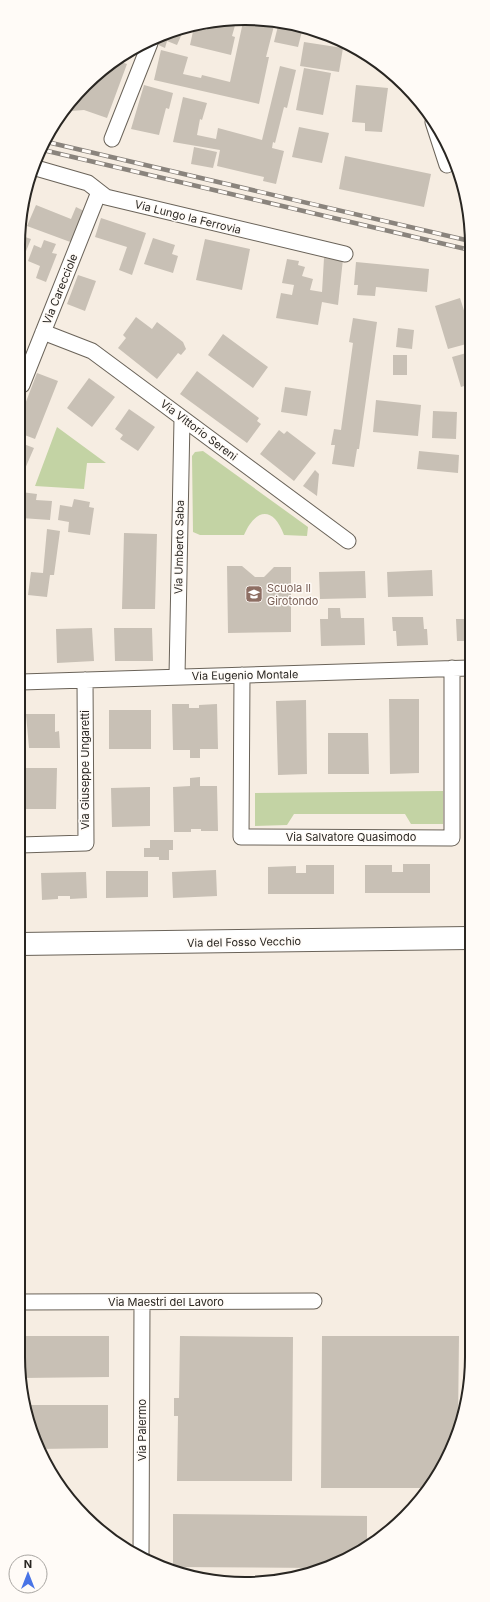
<svg xmlns="http://www.w3.org/2000/svg" width="490" height="1602" font-family="Inter,sans-serif">
<style>
.green{fill:#c3d3a4}
.building{fill:#c8c0b5}
.lines{fill:none;stroke-linecap:round;stroke-linejoin:round}
.street-casing{stroke:#6a6359;stroke-width:17}
.secondary-casing{stroke:#6a6359;stroke-width:24}
.street{stroke:#fff;stroke-width:15}
.secondary{stroke:#fff;stroke-width:22}
.rail-casing{stroke:#8a847d;stroke-width:4.5}
.rail{stroke:#fffbf7;stroke-width:3;stroke-dasharray:9;stroke-linecap:butt}
.labels{text-anchor:middle;dominant-baseline:central;stroke-width:3;stroke-linejoin:round;paint-order:stroke}
.street-label{font-size:11px;fill:#292622;stroke:#fffbf7}
.education-label{font-size:11px;fill:#785e54;stroke:#fffbf7;text-anchor:start}
.rim{fill:none;stroke:#292622;stroke-width:2}
</style>
<rect width="100%" height="100%" fill="#f6ede2"/>
<!-- green -->
<path class="green" d="M57,427L106,463H87L84,489L35,486Z
M203,451L308,527L307,536L284,535C273,505 255,509 244,535H200L193,532L192,456L195,452Z
M443,791V824H411L405,814H294L287,825L255,826V793Z"/>
<!-- building -->
<path class="building" d="M209,22H236L232,36L235,37L231,55L190,45L194,27L207,30Z
M243,22H275L266,57H269L259,104L154,80L161,50L188,57L183,74L201,78L202,75L230,82Z
M279,22H290L303,27L298,47L274,42Z
M184,29L177,45L167,41L165,48L154,43L155,41Z
M304,42L343,48L339,72L300,66Z
M115,60L127,64L107,118L84,110L71,111L65,110L89,86L93,87L95,80Z
M280,66L296,70L287,108L284,107L275,143L273,142L272,148L284,151L276,184L263,181L264,177L217,166L220,150L173,142L183,97L207,103L202,120L200,119L197,135L216,139L218,128L262,140Z
M304,68L331,73L323,115L296,110Z
M144,85L173,93L169,109L166,108L159,135L131,129Z
M356,85L388,88L382,132L365,131V123L352,122Z
M299,127L329,133L322,163L292,157Z
M194,147L217,152L213,168L191,164Z
M345,156L431,174L424,207L339,189Z
M22,202L30,205L23,228H22Z
M36,205L71,219L76,207L84,211L73,243L27,226Z
M101,218L146,233L132,275L119,270L127,247L95,237Z
M22,236L31,239L22,261Z
M153,238L175,245L172,254L178,256L173,273L144,264Z
M205,239L250,249L242,290L196,280Z
M44,240L56,244L52,253L57,254L46,282L36,278L40,266L28,261L34,245L41,248Z
M324,258L343,259L338,305L322,302L318,325L276,318L281,293L292,295L294,285L282,283L287,259L299,261L298,265L305,267L302,276L313,279L310,290L322,292Z
M356,262L429,269L427,292L376,287L375,296L357,295L358,285H354Z
M78,275L96,281L85,311L67,304Z
M460,298L470,329V343L448,349L435,306Z
M136,317L152,329L157,322L183,342L186,349L181,355L178,353L157,379L118,348L126,338L123,335Z
M353,318L377,322L359,449H357L354,467L332,464L335,445H331L334,429L341,430L353,343L349,342Z
M398,328L414,330L412,349L396,347Z
M223,334L268,367L253,388L208,355Z
M470,352V384L461,387L452,357Z
M393,355H407V375H393Z
M197,371L259,418L257,421L261,424L247,443L180,394Z
M37,373L58,381L35,439L22,434V412Z
M89,378L115,397L92,427L67,408Z
M285,387L311,391L307,416L281,412Z
M376,400L421,405L418,436L373,432Z
M129,409L155,427L138,451L120,439L123,435L115,429Z
M468,409H470V434H467Z
M433,411L457,412L456,439L432,438Z
M279,430L284,434L287,431L316,453L294,481L260,454Z
M21,443L34,448L21,478Z
M419,451L459,455L458,473L417,469Z
M315,470L319,474L317,496L303,486Z
M21,492L37,494L36,500L52,501L50,520L21,518Z
M74,499L90,502L89,507L94,508L90,535L68,532L69,522L58,520L60,505L72,507Z
M21,525L25,526L22,559H21Z
M47,529L60,531L54,575H50L47,597L28,595L31,572L43,573Z
M124,533L157,534L155,609H122Z
M227,566H242L255,577H264L274,567H291V632L228,633Z
M432,570L433,596L388,597L387,572Z
M365,571L366,598L320,599L319,572Z
M328,608H340L341,618H364L365,645L321,646L320,619H328Z
M392,617H423L424,629H427L428,645L397,646L396,631H393Z
M456,619H469V641H457Z
M92,628L94,661L57,663L56,629Z
M114,628H152L153,661H115Z
M21,637H24L25,662H21Z
M389,699H419V773L390,774Z
M306,700L307,774L278,775L276,701Z
M172,704H189V708H199V705L217,704L218,749H200V758H190V750H173Z
M109,710H151V749H109Z
M26,714H55V732L59,731L60,748H29Z
M328,733H368L369,774H328Z
M20,768H57L56,809H20Z
M200,777V786H217L218,831H201V829H191V832H174L173,787L190,786V778Z
M150,787V826L112,827L111,788Z
M150,840H173V850H169V860H159V857H144V848H150Z
M403,864H430V893H365V865H392V872H403Z
M306,865H334V894H268V867L296,866V873H306Z
M216,870L217,896L173,898L172,872Z
M106,871H148V897L106,898Z
M86,872L87,898L70,899V896H58V899L42,900L41,873Z
M18,1336H109V1377L22,1378L18,1357Z
M180,1336L293,1337L292,1481H177L178,1416H174V1398H179Z
M322,1336H459L458,1424L434,1483L429,1488H321Z
M28,1405H108V1448L38,1449L35,1444Z
M173,1514L367,1516V1545L320,1568L173,1567Z"/>
<g class="lines">
<defs>
<path id="street" d="M433,122L447,165
M112,139L150,43
M36,168L88,183L106,197L345,254
M43,332L92,351L348,541
M22,385L99,192
M242,675L241,837L452,838V668
M177,676L182,419
M21,682L469,668
M20,845L86,843L85,680
M18,1302L314,1301
M141,1558L142,1302"/>
<path id="secondary" d="M20,944L469,938"/>
</defs>
<!-- street casing -->
<use href="#street" class="street-casing"/>
<!-- secondary casing -->
<use href="#secondary" class="secondary-casing"/>
<!-- street -->
<use href="#street" class="street"/>
<!-- secondary -->
<use href="#secondary" class="secondary"/>
<defs>
<path id="rail" d="M47,142L470,241
M43,150L470,250"/>
</defs>
<!-- rail casing -->
<use href="#rail" class="rail-casing"/>
<!-- rail -->
<use href="#rail" class="rail"/>
</g>
<!-- icons -->
<defs>
<symbol id="school-square" viewBox="-11 -11 22 22"><rect x="-9" y="-9" width="18" height="18" rx="4" fill="#8d6e63" stroke="#fffbf7"/><path d="M0-5L7-2L0 1L-7-2ZM-4 1L0 2.5L4 1V4Q0 6-4 4Z" fill="#fff"/></symbol>
</defs>
<g fill-rule="evenodd">
<use href="#school-square" x="244" y="584" width="20" height="20"/>
</g>
<g class="labels">
<!-- street labels -->
<g class="street-label">
<text transform="translate(188 217) rotate(14)">Via Lungo la Ferrovia</text>
<text transform="translate(60 289) rotate(-68)">Via Carecciole</text>
<text transform="translate(199 430) rotate(37)">Via Vittorio Sereni</text>
<text transform="translate(179 547) rotate(-89)">Via Umberto Saba</text>
<text transform="translate(245 675) rotate(-1)">Via Eugenio Montale</text>
<text transform="translate(85 770) rotate(-90)">Via Giuseppe Ungaretti</text>
<text x="351" y="837">Via Salvatore Quasimodo</text>
<text transform="translate(244 942) rotate(-1)">Via del Fosso Vecchio</text>
<text x="166" y="1302">Via Maestri del Lavoro</text>
<text transform="translate(142 1430) rotate(-90)">Via Palermo</text>
</g>
<!-- education labels -->
<g class="education-label">
<text x="267" y="588">Scuola Il<tspan x="267" dy="13">Girotondo</tspan></text>
</g>
</g>
<!-- crop -->
<path d="M0 0H490V1602H0ZM245 25H245A220 220 0 0 1 465 245V1357A220 220 0 0 1 245 1577H245A220 220 0 0 1 25 1357V245A220 220 0 0 1 245 25Z" fill="#fffbf7" fill-rule="evenodd"/>
<path class="rim" d="M245 25H245A220 220 0 0 1 465 245V1357A220 220 0 0 1 245 1577H245A220 220 0 0 1 25 1357V245A220 220 0 0 1 245 25Z"/>
<!-- north arrow -->
<g transform="translate(28 1574)"><circle r="19" fill="#fffbf7" stroke="#a9a6a2"/>
<path d="M0-3L7 15L0 10L-7 15Z" fill="#4974e6"/>
<text y="-6" font-size="11" font-weight="bold" text-anchor="middle" fill="#292622">N</text>
</g>
</svg>
